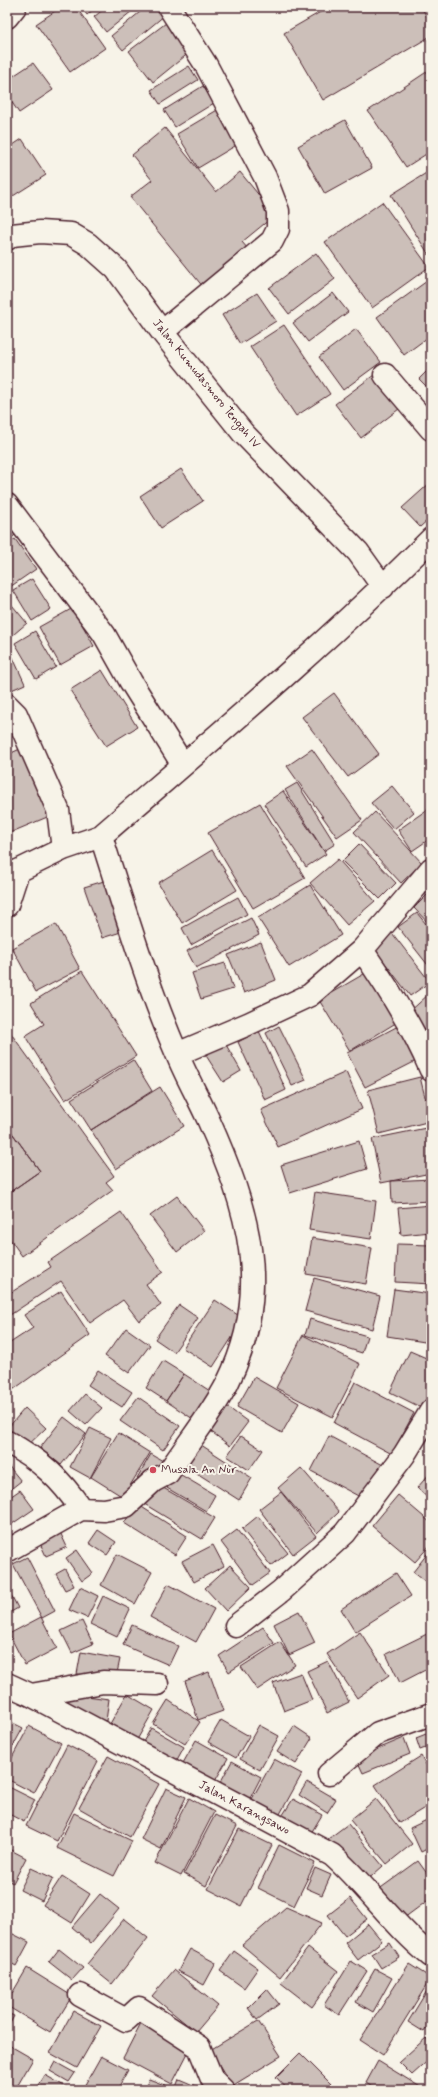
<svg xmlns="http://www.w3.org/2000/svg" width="438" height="2097" font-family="Mynerve,sans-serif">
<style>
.building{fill:#ccbfb9;stroke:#4a1f2b}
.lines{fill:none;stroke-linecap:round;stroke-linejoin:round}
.minor-casing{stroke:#4a1f2b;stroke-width:25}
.minor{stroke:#f7f3e8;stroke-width:22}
.poi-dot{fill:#d1495b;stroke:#f7f3e8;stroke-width:1.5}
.labels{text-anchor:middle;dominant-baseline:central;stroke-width:4;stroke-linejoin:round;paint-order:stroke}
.street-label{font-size:12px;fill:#4a1f2b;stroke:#f7f3e8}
.poi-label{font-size:12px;fill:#4a1f2b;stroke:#f7f3e8;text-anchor:start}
</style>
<rect width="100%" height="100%" fill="#f7f3e8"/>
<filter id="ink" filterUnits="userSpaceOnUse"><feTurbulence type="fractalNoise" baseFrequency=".025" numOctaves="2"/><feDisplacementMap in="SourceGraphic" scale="8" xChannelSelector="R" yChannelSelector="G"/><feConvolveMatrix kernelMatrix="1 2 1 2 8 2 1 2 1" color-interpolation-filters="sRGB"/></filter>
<g filter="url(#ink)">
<!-- building -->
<path class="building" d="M61,7H76L105,48L70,72L36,24Z
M81,7H96L87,15Z
M106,7H137L106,32L94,17Z
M146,7H159L165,15L123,50L111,36Z
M329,7H421L431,23V36L323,100L284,33Z
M166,23L190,52L153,82L129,51Z
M33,63L53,90L19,113L7,95V80Z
M189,66L198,80L160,104L151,90Z
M431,69V151L406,167L368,111Z
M203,86L214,103L175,127L164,110Z
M219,109L240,143L198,168L177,134Z
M345,120L372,168L325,194L298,146Z
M165,128L216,192L240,172L275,215L242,242L254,256L208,293L130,197L152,180L132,155Z
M22,139L46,175L13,196L7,188V149Z
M431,170V258L391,195Z
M382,202L429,267L372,308L325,242Z
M316,253L335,279L289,314L269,288Z
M427,281L431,288V335L404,355L377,317Z
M257,293L276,321L240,344L222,315Z
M333,293L348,312L308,342L293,323Z
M284,325L330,394L296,416L250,347Z
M356,329L381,362L343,390L319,357Z
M431,367V391L419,379Z
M374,375L399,409L361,438L335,404Z
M181,469L203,501L161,528L140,496Z
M431,482V517L420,527L402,508Z
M7,518L18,533L7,541Z
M15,539L36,569L7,589V544Z
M32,579L51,609L32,621L13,590Z
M7,599L27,623L7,640Z
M73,608L94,646L60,665L39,627Z
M35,631L56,667L36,679L15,643Z
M10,651L25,684L7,692V652Z
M102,670L137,727L106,746L70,690Z
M334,693L379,754L348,777L302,717Z
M22,748L52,815L7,834V755Z
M312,749L362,820L337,837L287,766Z
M297,783L335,844L324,851L285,790Z
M392,786L414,812L394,829L371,803Z
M283,791L326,854L306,867L264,804Z
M260,803L305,878L253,908L208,833Z
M428,809L431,813V838L412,851L398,830Z
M375,812L422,863L401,883L354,832Z
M359,844L396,883L380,899L342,861Z
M212,850L237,890L182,923L158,883Z
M338,859L375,901L347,925L310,883Z
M104,881L121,932L102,938L84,887Z
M310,885L341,935L289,967L258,918Z
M431,891V926L414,908Z
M238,897L247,914L191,945L182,928Z
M417,913L431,930V969L398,927Z
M251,918L259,935L196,968L187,951Z
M56,924L80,969L36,992L12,948Z
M389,929L430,982L410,996L370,943Z
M261,942L276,980L244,993L228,955Z
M225,963L233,989L201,999L192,973Z
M82,971L136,1056L65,1100L25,1036L44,1024L31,1003Z
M369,971L399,1021L350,1051L319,1000Z
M430,993L431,994V1040L407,1014Z
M400,1025L418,1060L365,1087L347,1053Z
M279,1026L306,1080L292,1086L266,1033Z
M7,1028L114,1176L106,1182L113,1190L22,1256L7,1235V1194L40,1171L7,1126Z
M259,1031L286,1090L265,1100L238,1042Z
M225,1043L241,1071L223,1082L205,1054Z
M133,1060L152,1091L91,1130L71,1099Z
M346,1072L362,1109L278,1147L261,1110Z
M420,1077L431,1121L379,1134L368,1090Z
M160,1087L184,1126L116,1169L91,1130Z
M7,1126L40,1171L7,1194Z
M431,1127V1173L381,1183L372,1139Z
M359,1141L367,1169L290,1193L281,1165Z
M431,1179V1201L392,1203L391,1181Z
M315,1192L376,1201L371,1239L309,1230Z
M177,1196L204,1231L177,1252L150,1216Z
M431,1205V1232L401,1235L398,1208Z
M121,1212L163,1272L146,1284L161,1305L139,1321L123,1300L90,1323L61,1281L7,1317V1295L51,1267L48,1262Z
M312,1238L372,1248L366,1284L306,1274Z
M397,1244L431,1245V1284L395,1282Z
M314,1278L380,1296L372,1329L305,1311Z
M394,1289L431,1294V1343L387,1336Z
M61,1291L90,1335L7,1394V1345L33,1328L24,1315Z
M215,1300L244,1319L213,1367L183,1348Z
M179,1305L198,1318L174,1352L155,1339Z
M310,1319L367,1336L362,1353L305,1335Z
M126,1328L150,1345L129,1373L105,1356Z
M303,1335L360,1364L333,1417L276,1388Z
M410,1351L431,1360V1390L422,1408L390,1392Z
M163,1361L184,1374L166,1401L146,1388Z
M98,1370L132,1392L122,1407L88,1385Z
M184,1374L213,1393L196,1421L166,1401Z
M254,1377L299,1403L282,1433L237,1407Z
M355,1382L414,1413L392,1454L334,1423Z
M85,1394L102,1408L86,1425L70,1411Z
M138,1397L180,1426L163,1450L120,1421Z
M222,1403L248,1422L230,1446L205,1427Z
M25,1408L46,1428L26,1447L7,1429Z
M64,1417L86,1434L61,1465L40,1448Z
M90,1428L111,1438L90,1478L70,1467Z
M118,1433L150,1453L123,1497L91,1477Z
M241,1436L263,1450L249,1470L227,1456Z
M329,1436L383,1465L364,1499L311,1471Z
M195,1441L252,1478L239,1500L181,1463Z
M151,1454L168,1464L147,1483L137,1478Z
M7,1464L21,1481L7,1492Z
M301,1468L339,1512L317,1533L278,1488Z
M176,1472L215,1495L206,1511L167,1488Z
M431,1472V1501L417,1488Z
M153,1482L215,1518L202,1539L141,1502Z
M20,1490L34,1509L12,1524L7,1516V1499Z
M281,1492L316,1536L293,1554L259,1509Z
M398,1495L431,1523V1544L415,1562L372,1526Z
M137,1504L187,1536L175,1555L124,1523Z
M258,1516L288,1553L271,1566L242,1529Z
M98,1530L116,1542L107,1555L89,1543Z
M237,1530L270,1573L253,1585L221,1542Z
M60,1532L67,1547L46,1556L39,1541Z
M213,1545L224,1566L194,1582L182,1561Z
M431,1549V1586L413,1572Z
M77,1550L93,1573L82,1581L66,1558Z
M117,1554L152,1572L135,1604L101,1585Z
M27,1557L55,1611L42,1618L13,1564Z
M230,1565L251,1587L226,1611L205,1588Z
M65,1569L74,1586L65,1590L56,1574Z
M396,1573L411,1596L355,1632L341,1609Z
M168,1584L214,1609L196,1642L150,1617Z
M7,1587L18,1608L11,1612L7,1605Z
M80,1587L98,1596L87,1618L69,1610Z
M103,1596L130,1609L117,1637L90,1624Z
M299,1611L315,1643L289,1655L274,1624Z
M41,1617L57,1648L25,1665L9,1634Z
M82,1621L93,1644L72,1653L61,1631Z
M132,1625L178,1646L169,1665L123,1645Z
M263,1627L274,1643L229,1672L219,1656Z
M360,1632L389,1675L357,1698L327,1654Z
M431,1632V1667L400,1683L386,1654Z
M280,1642L295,1665L257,1690L241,1667Z
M81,1652L120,1659L116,1678L77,1674Z
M328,1661L349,1702L327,1713L307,1671Z
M209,1672L223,1711L198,1720L185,1681Z
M301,1673L312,1700L284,1711L273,1683Z
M64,1693L109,1699L106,1721L60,1709Z
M127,1694L154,1710L134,1745L107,1729Z
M168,1700L200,1722L185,1744L153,1724Z
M7,1720L23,1728L7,1757Z
M221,1720L249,1736L236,1758L208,1742Z
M259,1725L279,1736L260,1770L240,1759Z
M29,1726L61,1743L34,1793L7,1779V1767Z
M294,1726L312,1738L296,1764L277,1752Z
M151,1728L184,1747L173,1767L139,1749Z
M431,1732V1746L420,1750L416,1738Z
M404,1738L410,1754L363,1773L356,1758Z
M196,1740L228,1758L210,1790L178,1772Z
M67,1745L98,1761L57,1841L26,1826Z
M108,1756L159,1784L130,1837L79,1808Z
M421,1756L431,1773V1804L400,1823L375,1785Z
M274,1759L302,1774L275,1823L247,1808Z
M232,1761L261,1777L245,1808L215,1792Z
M307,1782L336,1799L327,1813L299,1795Z
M7,1786L35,1800L24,1822L7,1813Z
M166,1788L186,1797L161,1849L141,1839Z
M189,1798L214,1812L181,1876L155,1863Z
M293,1799L322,1815L308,1838L279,1821Z
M376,1799L412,1844L387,1864L350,1820Z
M74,1813L132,1841L114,1876L57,1848Z
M215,1815L237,1826L206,1886L184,1874Z
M431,1818V1847L421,1852L410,1828Z
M348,1824L383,1866L364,1883L328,1839Z
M239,1829L272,1845L241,1906L208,1889Z
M279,1845L315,1863L294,1906L258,1888Z
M7,1848L26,1858L13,1883L7,1880Z
M418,1861L431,1879V1898L400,1921L378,1890Z
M31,1868L53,1878L42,1901L20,1890Z
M315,1868L331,1875L322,1895L306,1888Z
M62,1876L90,1894L72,1923L43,1905Z
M100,1894L119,1909L91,1943L72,1927Z
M350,1898L367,1919L345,1936L328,1915Z
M286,1907L322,1923L280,1977L242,1945Z
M124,1919L148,1938L112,1984L87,1964Z
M368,1924L382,1941L358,1960L345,1943Z
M7,1931L29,1942L16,1966L7,1961Z
M390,1943L399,1957L381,1968L372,1954Z
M308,1948L338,1971L312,2007L281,1983Z
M59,1949L83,1968L72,1980L49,1962Z
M190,1949L216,1963L204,1985L178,1971Z
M234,1951L258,1968L244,1988L220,1971Z
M351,1961L367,1971L339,2015L324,2005Z
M409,1964L431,1978L383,2055L360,2040Z
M27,1968L72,1996L50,2032L7,2006V2002Z
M375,1969L392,1978L373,2012L356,2002Z
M174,1970L218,2006L196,2032L152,1996Z
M431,1984V2021L424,2032L408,2022Z
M267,1989L279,2004L257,2020L248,2008Z
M73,2011L101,2026L77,2068L50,2053Z
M7,2013L14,2016L7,2029Z
M143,2019L192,2045L172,2084L123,2058Z
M258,2021L281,2056L232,2086L210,2050Z
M426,2038L431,2044V2058L412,2075L399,2062Z
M7,2044L33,2059L15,2090H7Z
M300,2053L332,2085L327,2090H288L276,2077Z
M101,2056L128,2070L117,2090H82Z
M378,2061L422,2088L420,2090H377L366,2083Z
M55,2062L75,2073L69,2082L50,2071Z
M45,2075L66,2087L65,2090H36Z
M149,2079L172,2088V2090H144Z
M179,2079L198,2087L197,2090H175Z"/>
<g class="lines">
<defs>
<path id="minor" d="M7,17L15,7
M7,239L12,235L40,232L71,234L88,244L116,269L162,332L243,433L358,552L383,587
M162,332L272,241L278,229V211L265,177L206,65L169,7
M385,375L431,429
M7,505L104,634L131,682L183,765
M7,705L16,714L58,810L63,849
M7,873L18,871L63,849L101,836C213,739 326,644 431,539
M7,905L18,871
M362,950C389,989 413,1027 431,1070
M177,1054L248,1024L310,995L362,950L431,869
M7,1442C39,1459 61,1479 81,1509
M7,1551L81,1509L104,1510L126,1506L153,1481L168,1473C187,1444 211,1415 227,1384C274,1291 248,1208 208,1119C198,1097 186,1076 177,1054C147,985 124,908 101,836
M236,1626L281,1591L345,1533L404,1455L431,1411
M7,1684L31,1695L332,1855C367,1886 394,1926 431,1956
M31,1695L103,1682L157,1684
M329,1774L378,1733L431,1714
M80,1995L126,2020L139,2008L199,2047L212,2079L223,2090"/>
</defs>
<!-- minor casing -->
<use href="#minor" class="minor-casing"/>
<!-- minor -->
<use href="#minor" class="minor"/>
</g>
</g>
<!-- markers -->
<circle class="poi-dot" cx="153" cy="1470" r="4"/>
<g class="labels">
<!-- street labels -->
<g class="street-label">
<text transform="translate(206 384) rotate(51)">Jalan Kumudasmoro Tengah IV</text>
<text transform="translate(244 1808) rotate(28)">Jalan Karangsawo</text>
</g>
<!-- poi labels -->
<g class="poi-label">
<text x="161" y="1470">Musala An Nur</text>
</g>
</g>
<!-- margin -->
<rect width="438" height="2097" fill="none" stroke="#f7f3e8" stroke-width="24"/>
<rect x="12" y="12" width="414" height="2073" fill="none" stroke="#4a1f2b" stroke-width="1.5" filter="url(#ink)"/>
</svg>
